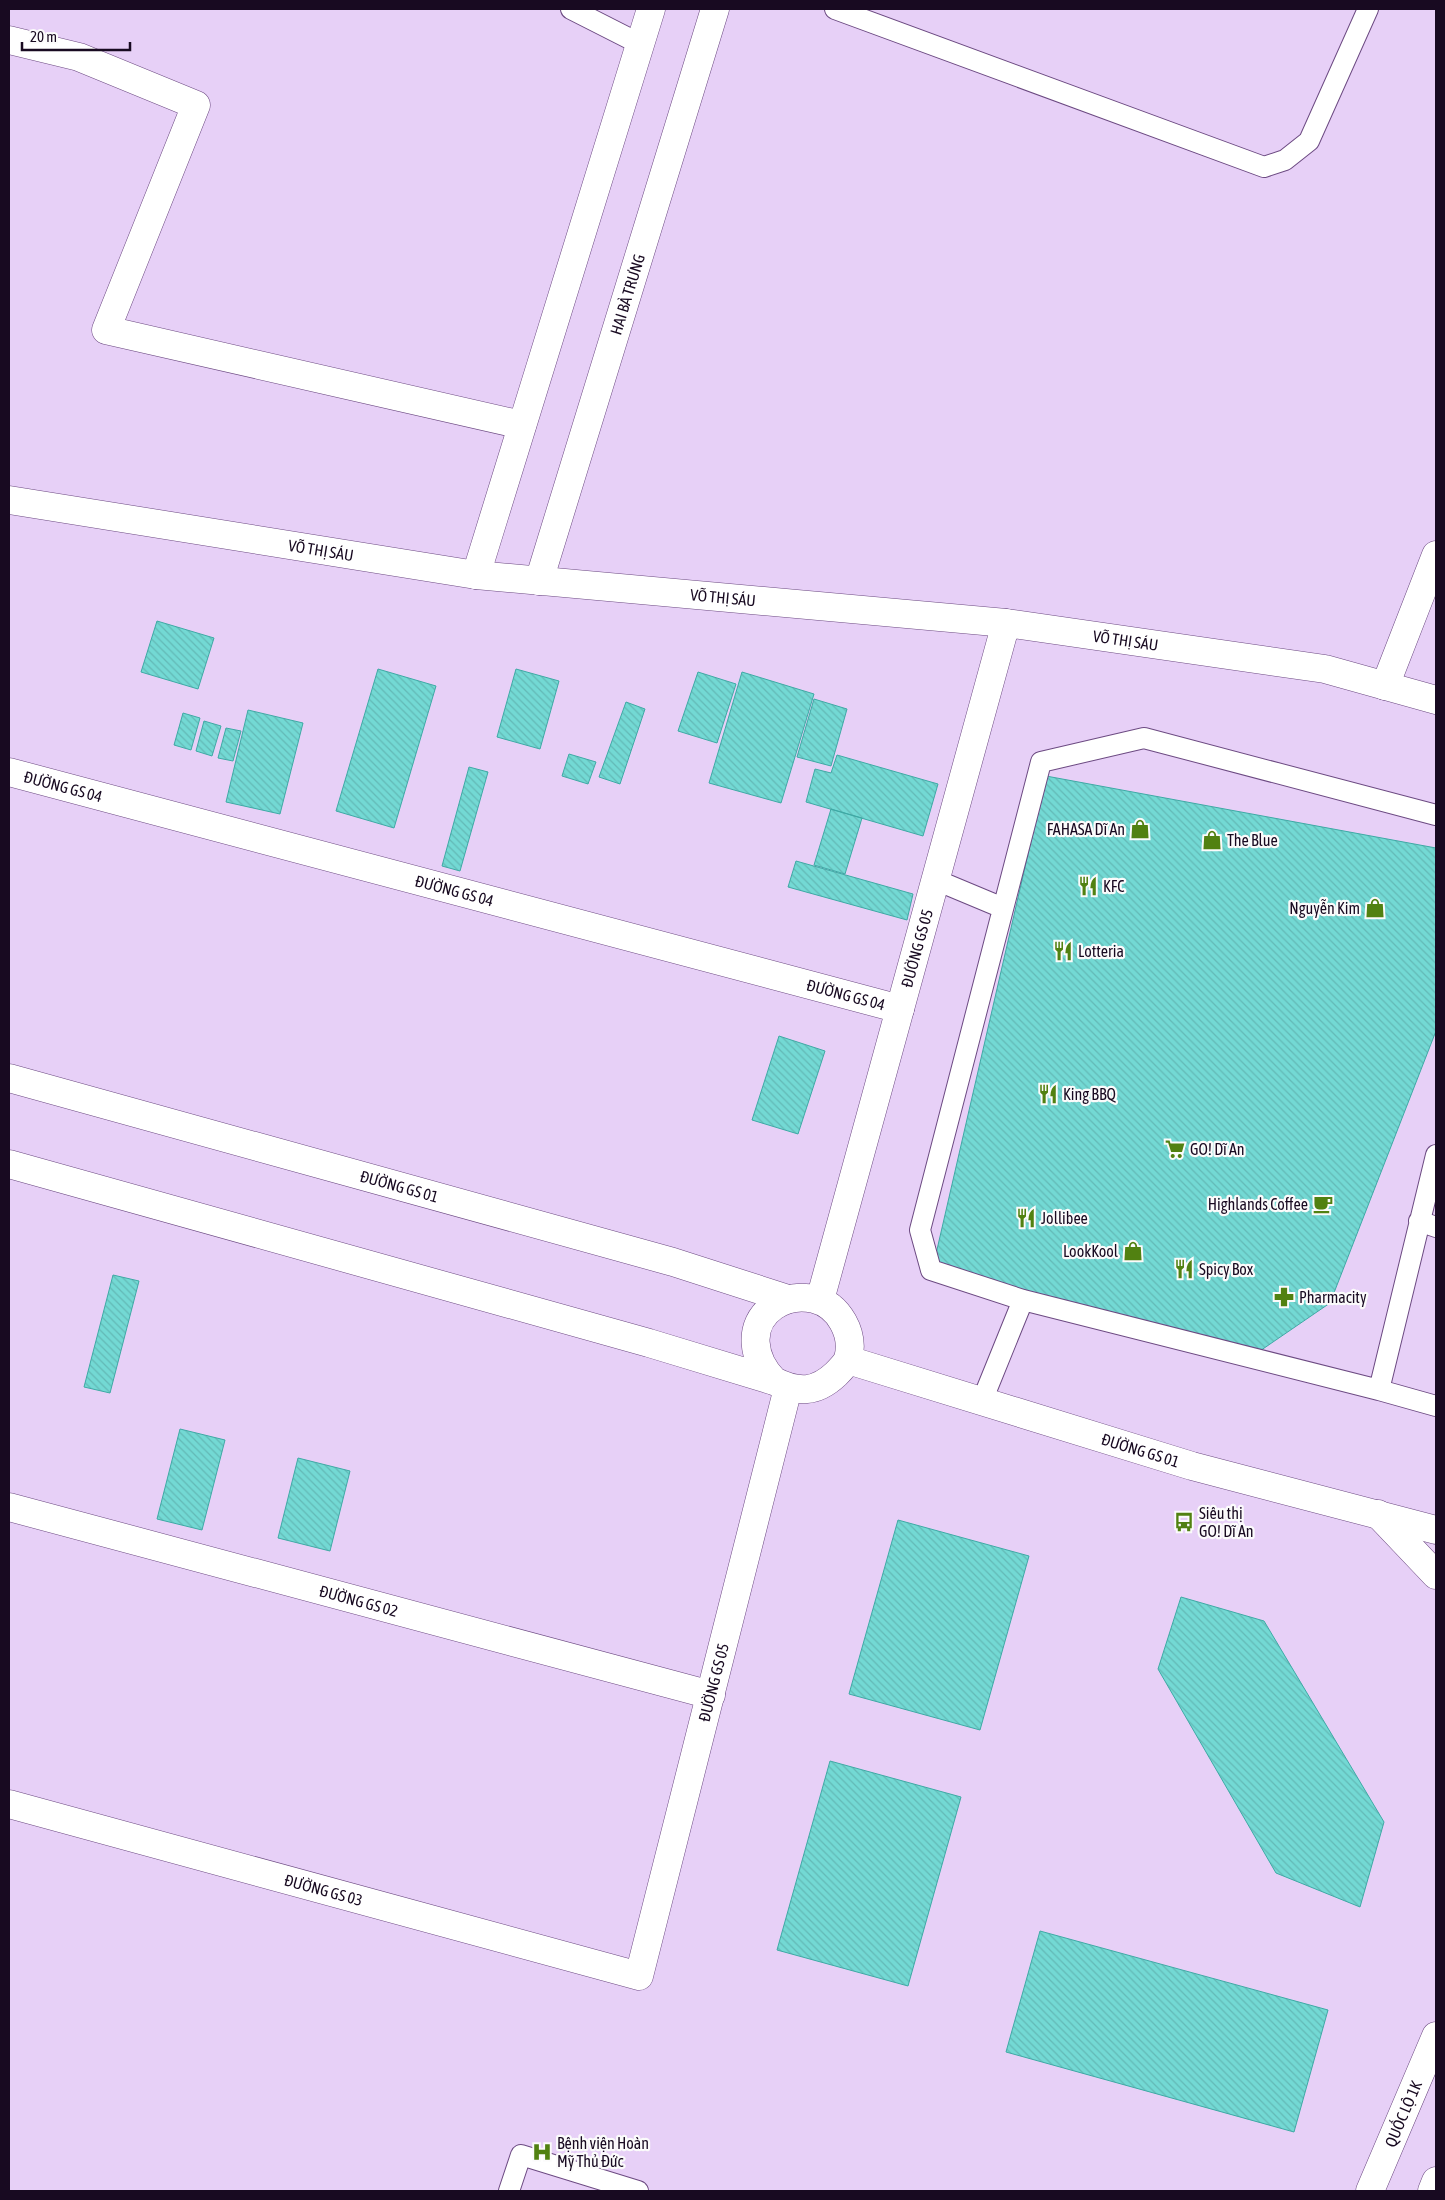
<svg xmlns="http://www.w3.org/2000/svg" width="1445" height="2200" font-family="'Asap Condensed',sans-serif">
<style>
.building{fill:url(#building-back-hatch);stroke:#3fa9a5}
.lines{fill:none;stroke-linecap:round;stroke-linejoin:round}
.service-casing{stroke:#6c4a82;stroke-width:22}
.minor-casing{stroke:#6c4a82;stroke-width:29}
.tertiary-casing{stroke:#6c4a82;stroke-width:29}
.primary-casing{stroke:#6c4a82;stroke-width:29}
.service{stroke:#fff;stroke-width:20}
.minor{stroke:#fff;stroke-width:28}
.tertiary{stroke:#fff;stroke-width:28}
.primary{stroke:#fff;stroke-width:28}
.labels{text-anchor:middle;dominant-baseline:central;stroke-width:4.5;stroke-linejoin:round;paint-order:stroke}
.street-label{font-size:16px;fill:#180a21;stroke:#fbfbfb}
.poi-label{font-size:16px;fill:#180a21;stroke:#fbfbfb;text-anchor:start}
</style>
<defs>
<pattern id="building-back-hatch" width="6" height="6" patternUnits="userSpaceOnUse" patternTransform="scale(1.25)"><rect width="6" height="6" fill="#73d9d4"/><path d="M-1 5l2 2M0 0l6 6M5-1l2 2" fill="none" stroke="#63b9b6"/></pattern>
</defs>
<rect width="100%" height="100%" fill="#e7d0f7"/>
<!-- building -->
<path class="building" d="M157,621L214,638L198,689L141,672Z
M378,669L436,686L394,828L336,811Z
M516,669L559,681L540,749L497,737Z
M698,672L736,684L717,743L678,731Z
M742,672L814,694L781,803L709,783Z
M814,699L847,709L831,766L797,757Z
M626,702L645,709L620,784L599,777Z
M248,710L303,723L280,814L226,802Z
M183,713L200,718L191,750L174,745Z
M204,721L221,726L212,756L196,751Z
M226,728L241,731L233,761L218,758Z
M569,754L596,762L588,784L562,776Z
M837,755L938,784L923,836L806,802L815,769L831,773Z
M469,767L488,772L460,871L442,866Z
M1046,776L1436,848V1031L1330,1303L1254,1355L933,1267Z
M831,809L862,818L845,874L814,865Z
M796,861L913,894L907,920L788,887Z
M779,1036L825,1051L798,1134L752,1120Z
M113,1275L139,1281L110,1393L84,1387Z
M180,1429L225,1440L202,1530L157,1519Z
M298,1458L350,1471L330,1551L278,1538Z
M898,1520L1029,1556L980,1730L849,1694Z
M1181,1597L1264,1621L1384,1822L1360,1907L1276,1873L1158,1669Z
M830,1761L961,1797L908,1986L777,1950Z
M1040,1931L1328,2010L1294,2132L1006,2052Z"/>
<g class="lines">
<defs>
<path id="service" d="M571,9L640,44
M835,9L1264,167L1285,160L1309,141L1368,9
M1436,815L1144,738L1041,762L920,1230L931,1270L1023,1300L1379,1390L1436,1406
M936,880L1003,908
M1419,1221L1436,1227
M1379,1390L1436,1155
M982,1401L1023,1300
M509,2191L521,2155L638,2191"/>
<g id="minor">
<path d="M9,40L79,57L196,105L106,330L522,425"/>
<path id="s1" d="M9,500L476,575L1006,623L1325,669L1436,700"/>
<path d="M476,575L651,9"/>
<path id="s2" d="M539,581L715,9"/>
<path d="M1385,686L1436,555"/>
<path id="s3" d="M9,772L900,1009"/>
<path id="s4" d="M820,1300L1006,623"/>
<path id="s5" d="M9,1507L711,1695"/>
<path id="s6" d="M9,1804L639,1976L788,1388"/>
</g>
<g id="tertiary">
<path id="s7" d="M9,1078L673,1262L788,1299"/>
<path d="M9,1164L649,1343L774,1381C798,1393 816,1393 836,1374C840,1370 846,1364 848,1359C855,1334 839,1305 814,1299C801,1296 786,1298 774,1306C746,1325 753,1360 774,1381"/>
<path id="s8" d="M848,1360L1192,1466L1436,1530"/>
</g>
<g id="primary">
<path d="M1378,1514L1436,1575"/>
<path id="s9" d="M1370,2191L1436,2036"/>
<path d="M1432,2191L1436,2181"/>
</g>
</defs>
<!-- service casing -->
<use href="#service" class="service-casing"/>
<!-- minor casing -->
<use href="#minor" class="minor-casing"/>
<!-- tertiary casing -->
<use href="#tertiary" class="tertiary-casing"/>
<!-- primary casing -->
<use href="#primary" class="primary-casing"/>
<!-- service -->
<use href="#service" class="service"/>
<!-- minor -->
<use href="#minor" class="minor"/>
<!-- tertiary -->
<use href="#tertiary" class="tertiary"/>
<!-- primary -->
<use href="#primary" class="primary"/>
</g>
<!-- icons -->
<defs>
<symbol id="shop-bare" viewBox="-9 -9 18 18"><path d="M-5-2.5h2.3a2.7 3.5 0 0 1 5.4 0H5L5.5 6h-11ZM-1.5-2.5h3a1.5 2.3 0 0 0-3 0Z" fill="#518111" stroke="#fbfbfb" stroke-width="2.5" paint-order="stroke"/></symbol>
<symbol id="restaurant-bare" viewBox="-9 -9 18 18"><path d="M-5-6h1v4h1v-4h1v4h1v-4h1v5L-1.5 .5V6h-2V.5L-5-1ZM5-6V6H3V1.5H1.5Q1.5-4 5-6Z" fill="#518111" stroke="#fbfbfb" stroke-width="2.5" paint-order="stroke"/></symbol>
<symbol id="supermarket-bare" viewBox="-9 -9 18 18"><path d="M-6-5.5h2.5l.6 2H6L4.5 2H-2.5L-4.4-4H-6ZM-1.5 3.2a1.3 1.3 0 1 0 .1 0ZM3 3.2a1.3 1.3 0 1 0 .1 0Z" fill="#518111" stroke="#fbfbfb" stroke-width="2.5" paint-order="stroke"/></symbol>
<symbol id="cafe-bare" viewBox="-9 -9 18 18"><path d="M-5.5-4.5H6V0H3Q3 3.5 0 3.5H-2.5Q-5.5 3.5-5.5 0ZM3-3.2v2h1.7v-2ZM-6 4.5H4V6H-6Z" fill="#518111" stroke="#fbfbfb" stroke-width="2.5" paint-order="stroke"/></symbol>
<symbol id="pharmacy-bare" viewBox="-9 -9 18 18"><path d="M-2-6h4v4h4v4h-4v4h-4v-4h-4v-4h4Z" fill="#518111" stroke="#fbfbfb" stroke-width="2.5" paint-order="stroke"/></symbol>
<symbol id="bus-bare" viewBox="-9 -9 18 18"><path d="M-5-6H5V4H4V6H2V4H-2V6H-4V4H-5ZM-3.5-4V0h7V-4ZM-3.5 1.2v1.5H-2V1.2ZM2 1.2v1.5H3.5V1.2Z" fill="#518111" stroke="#fbfbfb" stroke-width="2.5" paint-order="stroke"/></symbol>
<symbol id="hospital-bare" viewBox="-9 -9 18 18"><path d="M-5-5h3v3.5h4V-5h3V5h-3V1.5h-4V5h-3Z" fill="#518111" stroke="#fbfbfb" stroke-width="2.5" paint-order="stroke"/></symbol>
</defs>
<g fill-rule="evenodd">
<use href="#shop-bare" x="1126" y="815" width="28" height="28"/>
<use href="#shop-bare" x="1198" y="826" width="28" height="28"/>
<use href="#restaurant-bare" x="1074" y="872" width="28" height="28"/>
<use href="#shop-bare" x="1361" y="894" width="28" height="28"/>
<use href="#restaurant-bare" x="1049" y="937" width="28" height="28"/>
<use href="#restaurant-bare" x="1034" y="1080" width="28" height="28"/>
<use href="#supermarket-bare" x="1161" y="1135" width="28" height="28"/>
<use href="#cafe-bare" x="1309" y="1190" width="28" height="28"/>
<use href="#restaurant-bare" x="1012" y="1204" width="28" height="28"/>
<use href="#shop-bare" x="1119" y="1237" width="28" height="28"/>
<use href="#restaurant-bare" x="1170" y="1255" width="28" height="28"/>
<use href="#pharmacy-bare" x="1270" y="1283" width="28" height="28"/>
<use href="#bus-bare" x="1170" y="1508" width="28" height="28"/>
<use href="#hospital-bare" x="528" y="2138" width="28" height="28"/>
</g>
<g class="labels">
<!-- street labels -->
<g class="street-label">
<text stroke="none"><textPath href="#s2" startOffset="300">HAI BÀ TRƯNG</textPath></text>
<text stroke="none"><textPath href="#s1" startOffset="316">VÕ THỊ SÁU</textPath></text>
<text stroke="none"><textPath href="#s1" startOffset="721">VÕ THỊ SÁU</textPath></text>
<text stroke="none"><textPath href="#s1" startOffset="1126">VÕ THỊ SÁU</textPath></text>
<text stroke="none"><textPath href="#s3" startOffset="56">ĐƯỜNG GS 04</textPath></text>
<text stroke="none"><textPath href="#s3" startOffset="461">ĐƯỜNG GS 04</textPath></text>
<text stroke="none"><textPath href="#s4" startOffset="365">ĐƯỜNG GS 05</textPath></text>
<text stroke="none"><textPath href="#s3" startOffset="866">ĐƯỜNG GS 04</textPath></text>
<text stroke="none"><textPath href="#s7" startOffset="405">ĐƯỜNG GS 01</textPath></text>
<text stroke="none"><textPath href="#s8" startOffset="306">ĐƯỜNG GS 01</textPath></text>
<text stroke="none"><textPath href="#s5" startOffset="362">ĐƯỜNG GS 02</textPath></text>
<text stroke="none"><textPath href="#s6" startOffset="956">ĐƯỜNG GS 05</textPath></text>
<text stroke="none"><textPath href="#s6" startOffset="326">ĐƯỜNG GS 03</textPath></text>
<text stroke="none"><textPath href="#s9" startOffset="84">QUỐC LỘ 1K</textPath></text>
</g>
<!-- poi labels -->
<g class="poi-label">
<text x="1125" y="829" text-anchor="end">FAHASA Dĩ An</text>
<text x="1227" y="840">The Blue</text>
<text x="1103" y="886">KFC</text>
<text x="1360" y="908" text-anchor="end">Nguyễn Kim</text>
<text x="1078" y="951">Lotteria</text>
<text x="1063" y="1094">King BBQ</text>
<text x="1190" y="1149">GO! Dĩ An</text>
<text x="1308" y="1204" text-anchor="end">Highlands Coffee</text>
<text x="1041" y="1218">Jollibee</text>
<text x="1118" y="1251" text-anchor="end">LookKool</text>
<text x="1199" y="1269">Spicy Box</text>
<text x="1299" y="1297">Pharmacity</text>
<text x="1199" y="1513">Siêu thị<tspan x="1199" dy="18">GO! Dĩ An</tspan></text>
<text x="557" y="2143">Bệnh viện Hoàn<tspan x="557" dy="18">Mỹ Thủ Đức</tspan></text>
</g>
</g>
<!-- border -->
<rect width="1445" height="2200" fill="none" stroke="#180a21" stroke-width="20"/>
<!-- scale -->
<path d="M22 42v8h108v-8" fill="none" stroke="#180a21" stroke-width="2.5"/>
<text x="30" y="42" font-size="15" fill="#180a21" stroke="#fbfbfb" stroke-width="4" paint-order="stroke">20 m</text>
</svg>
